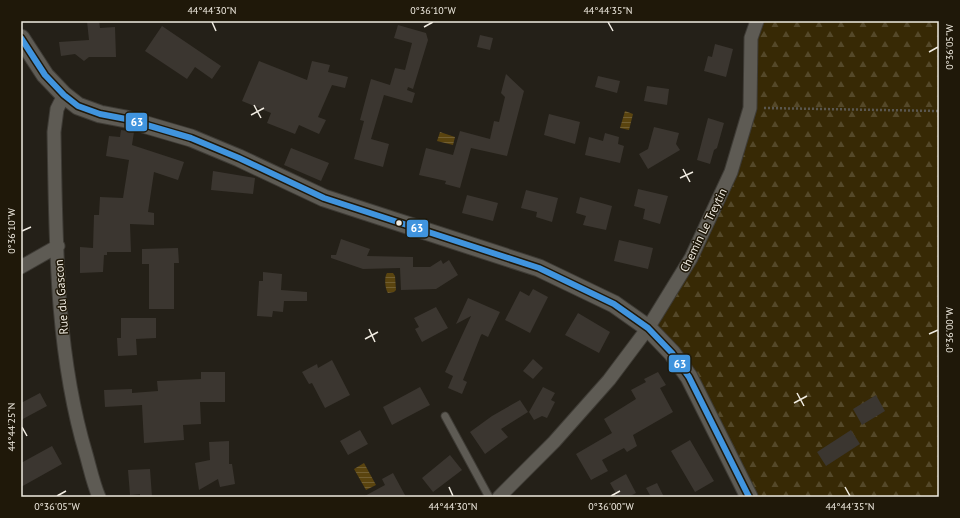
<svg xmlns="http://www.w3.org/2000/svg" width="960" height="518" font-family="'PT Sans',sans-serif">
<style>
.forest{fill:url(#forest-firs)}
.water{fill:url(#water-rules)}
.building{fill:#3b3630}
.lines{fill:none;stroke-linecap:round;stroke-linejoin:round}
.service-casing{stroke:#3e3b35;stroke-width:9}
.minor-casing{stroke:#3e3b35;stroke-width:15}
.tertiary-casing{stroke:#3e3b35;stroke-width:19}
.path{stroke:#5a5750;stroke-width:2.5;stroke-dasharray:2 2;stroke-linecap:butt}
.service{stroke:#5e5b54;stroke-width:7}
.minor{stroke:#5e5b54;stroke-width:13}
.tertiary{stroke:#5e5b54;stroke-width:17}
.bus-1-casing{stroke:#1f1809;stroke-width:9}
.bus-1{stroke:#4094de;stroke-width:6}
.ticks{fill:none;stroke:#f0ebe1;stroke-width:1.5}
.bus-dot{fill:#f0ebe1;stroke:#1f1809;stroke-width:1.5}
.labels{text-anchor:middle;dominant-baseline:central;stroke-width:3;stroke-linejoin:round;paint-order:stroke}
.street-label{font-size:12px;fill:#f0ebe1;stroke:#1f1809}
.line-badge{stroke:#1f1809;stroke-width:1.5}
.badge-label{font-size:11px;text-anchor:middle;font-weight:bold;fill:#fff}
.neatline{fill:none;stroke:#f0ebe1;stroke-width:1.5}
.ticks-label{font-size:10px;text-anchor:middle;fill:#f0ebe1}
</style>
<defs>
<pattern id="forest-firs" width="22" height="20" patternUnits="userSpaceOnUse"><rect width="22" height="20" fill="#372905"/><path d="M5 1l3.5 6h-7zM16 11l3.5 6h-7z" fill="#544829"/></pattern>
<pattern id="water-rules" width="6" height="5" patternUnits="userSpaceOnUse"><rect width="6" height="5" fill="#5a440f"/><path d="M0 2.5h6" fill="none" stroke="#725f32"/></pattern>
</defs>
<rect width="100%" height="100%" fill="#242018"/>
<!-- forest -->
<path class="forest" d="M757,21H939V497H749L689,377L648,328L691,258L750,108Z"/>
<!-- water -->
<path class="water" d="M625,111L633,114L629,130L620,128Z
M440,132L455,137L453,145L437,141Z
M387,273H393L395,276L396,290L394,292L388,293C385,289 384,277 387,273Z
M364,463L376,485L366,490L354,469Z"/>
<!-- building -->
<path class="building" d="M87,21H99L100,28L115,27L116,57H89L84,61L75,54L61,56L59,42L89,40Z
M398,25L426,33L428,40L413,89L408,87L407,90L415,93L412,103L384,95L371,139L389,144L383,167L354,159L364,121L360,120L371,79L390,85L395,68L405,70L412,43L394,38Z
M162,26L221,66L212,79L195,67L187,79L145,51Z
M480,35L493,38L490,50L477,47Z
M715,44L733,49L726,77L704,71L708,56L712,57Z
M259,61L307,80L312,61L330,65L328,72L348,77L345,88L332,85L318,117L326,120L319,134L299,125L295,134L267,123L271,113L242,101Z
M506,74L524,91L507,156L471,148L460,188L445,184L446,181L419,175L426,148L453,155L460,131L490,139L494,121L499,122L505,97L501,93Z
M598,76L620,81L617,93L595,87Z
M647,86L669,89L667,105L644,101Z
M549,114L580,122L575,144L544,135Z
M708,118L724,123L717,148L714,150L710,164L697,160Z
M654,127L679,133L676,144L680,150L648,169L639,154L648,149Z
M121,130L134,132L132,145L184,162L178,180L154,172L148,212L154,213V225L130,224L131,252H107V255H104L103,272L80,273V247L93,248L94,215H99L100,197L123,198L129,160L106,156L109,136L120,137Z
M605,133L619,137L618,144L624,146L620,163L585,155L589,137L603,141Z
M291,148L329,163L321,181L284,165Z
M213,171L255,178L253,194L211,190Z
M638,189L668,196L660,224L643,219L645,209L634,206Z
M526,190L558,198L552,222L536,217L537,212L521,208Z
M467,195L498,203L493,221L462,213Z
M580,197L612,206L606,230L583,225L586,216L576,213Z
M341,239L370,249L367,256L413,257V267H430L441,260L443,264L449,260L458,275L436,289L401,290L400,268L363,269L331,258V255H336Z
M619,240L653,248L648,269L614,261Z
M178,248L179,263H174V309H149V264H142V249Z
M263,272L282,274L281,290L307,292V301H284L283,312L273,311L272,317L257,316L259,281H263Z
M533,289L548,297L530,333L505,320L520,291L529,296Z
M468,298L500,312L488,337L482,334L481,335L463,380L467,382L462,394L448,388L453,376L445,372L471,316L456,324Z
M436,307L448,328L422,342L415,329L419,327L414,318Z
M578,313L610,332L599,353L565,335Z
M121,318H156V338L136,339L137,355L118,356L117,338H121Z
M533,359L543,368L533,379L523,371Z
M332,360L350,395L325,408L312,383L309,384L302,372L317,364L318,368Z
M201,372H225V402H200L201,424L183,425L184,440L144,443L142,405L105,407L104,390L132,389V393L158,391L157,381L201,379Z
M658,372L666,385L660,388L673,412L633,435L637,446L627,452L624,448L602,460L608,471L591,480L576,454L612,433L604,419L636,399L631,390L646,382L644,379Z
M420,387L430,405L392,425L383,407Z
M543,387L555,393L551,400L555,402L547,418L542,416L534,420L529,412Z
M40,393L47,406L21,420V403Z
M876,395L885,411L862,425L853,409Z
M520,400L528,412L501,429L508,437L485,454L470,432L492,416Z
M360,430L368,444L348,455L340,441Z
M851,430L860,444L826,466L817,452Z
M690,440L714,481L695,492L671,451Z
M229,441V464H232L235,484L220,487L218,479L199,490L195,463L210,460L209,442Z
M52,446L62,464L21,487V463Z
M450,455L462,470L433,492L422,478Z
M150,469L152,497H140V494L130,495L128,470Z
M393,473L406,497H363L385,485L382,479Z
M626,474L636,493L628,497H618L610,483Z
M657,483L664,497H651L646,488Z"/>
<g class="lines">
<defs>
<path id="service" d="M445,416L489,497"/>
<path id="minor" d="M64,95L57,109L54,132C56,239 55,350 86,454C90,468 93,483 99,497
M21,267L58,246
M499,497L554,442L609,380L648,328L691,258L731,172L750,108L751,38L757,21"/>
<path id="tertiary" d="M21,38L45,75L64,95L78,106L100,114L126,119L191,138L239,158L324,198L539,268L614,304L648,328L672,353L689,377L749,497"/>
</defs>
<!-- service casing -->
<use href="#service" class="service-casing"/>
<!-- minor casing -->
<use href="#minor" class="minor-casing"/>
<!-- tertiary casing -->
<use href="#tertiary" class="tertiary-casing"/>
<!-- path -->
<path class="path" d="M764,108L939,111"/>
<!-- service -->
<use href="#service" class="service"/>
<!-- minor -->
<use href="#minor" class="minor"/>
<!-- tertiary -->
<use href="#tertiary" class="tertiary"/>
<defs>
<path id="bus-1" d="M21,38L45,75L64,95L78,106L100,114L126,119L191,138L239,158L324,198L539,268L614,304L648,328L672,353L689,377L749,497"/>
</defs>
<!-- bus-1 casing -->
<use href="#bus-1" class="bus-1-casing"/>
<!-- bus-1 -->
<use href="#bus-1" class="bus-1"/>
</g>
<!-- ticks -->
<path class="ticks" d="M212,22L216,31M608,22L613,31M424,27L433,22M929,52L938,47M254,105L261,118M251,115L264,108M683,169L690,182M680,178L693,172M22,231L31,227M369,329L375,342M929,334L938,330M365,339L378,332M797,393L804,406M794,403L807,396M22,427L27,436M449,487L453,496M845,487L850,496M57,496L66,491M611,496L620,491"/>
<!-- markers -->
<circle class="bus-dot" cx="399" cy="223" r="3.5"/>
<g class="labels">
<!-- street labels -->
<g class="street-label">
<text transform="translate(703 230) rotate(-64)">Chemin Le Treytin</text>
<text transform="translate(61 297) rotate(-94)">Rue du Gascon</text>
</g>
</g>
<g class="line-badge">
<rect x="125" y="112" width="23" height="20" rx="4" fill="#4094de"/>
<rect x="406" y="219" width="23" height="19" rx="4" fill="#4094de"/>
<rect x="668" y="354" width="23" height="19" rx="4" fill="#4094de"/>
</g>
<g class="badge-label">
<text x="137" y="126">63</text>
<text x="417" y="232">63</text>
<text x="680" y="368">63</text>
</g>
<!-- border -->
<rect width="960" height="518" fill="none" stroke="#1f1809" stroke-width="44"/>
<rect x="22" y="22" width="916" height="474" class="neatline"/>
<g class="ticks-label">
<text x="212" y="14">44°44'30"N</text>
<text x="433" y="14">0°36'10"W</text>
<text x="608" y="14">44°44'35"N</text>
<text transform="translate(949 47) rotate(-90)" y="4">0°36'05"W</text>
<text transform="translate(11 231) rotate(-90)" y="4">0°36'10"W</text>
<text transform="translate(949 330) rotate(-90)" y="4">0°36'00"W</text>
<text transform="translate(11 427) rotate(-90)" y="4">44°44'25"N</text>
<text x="57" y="510">0°36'05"W</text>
<text x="453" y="510">44°44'30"N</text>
<text x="611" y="510">0°36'00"W</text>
<text x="850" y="510">44°44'35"N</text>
</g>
</svg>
